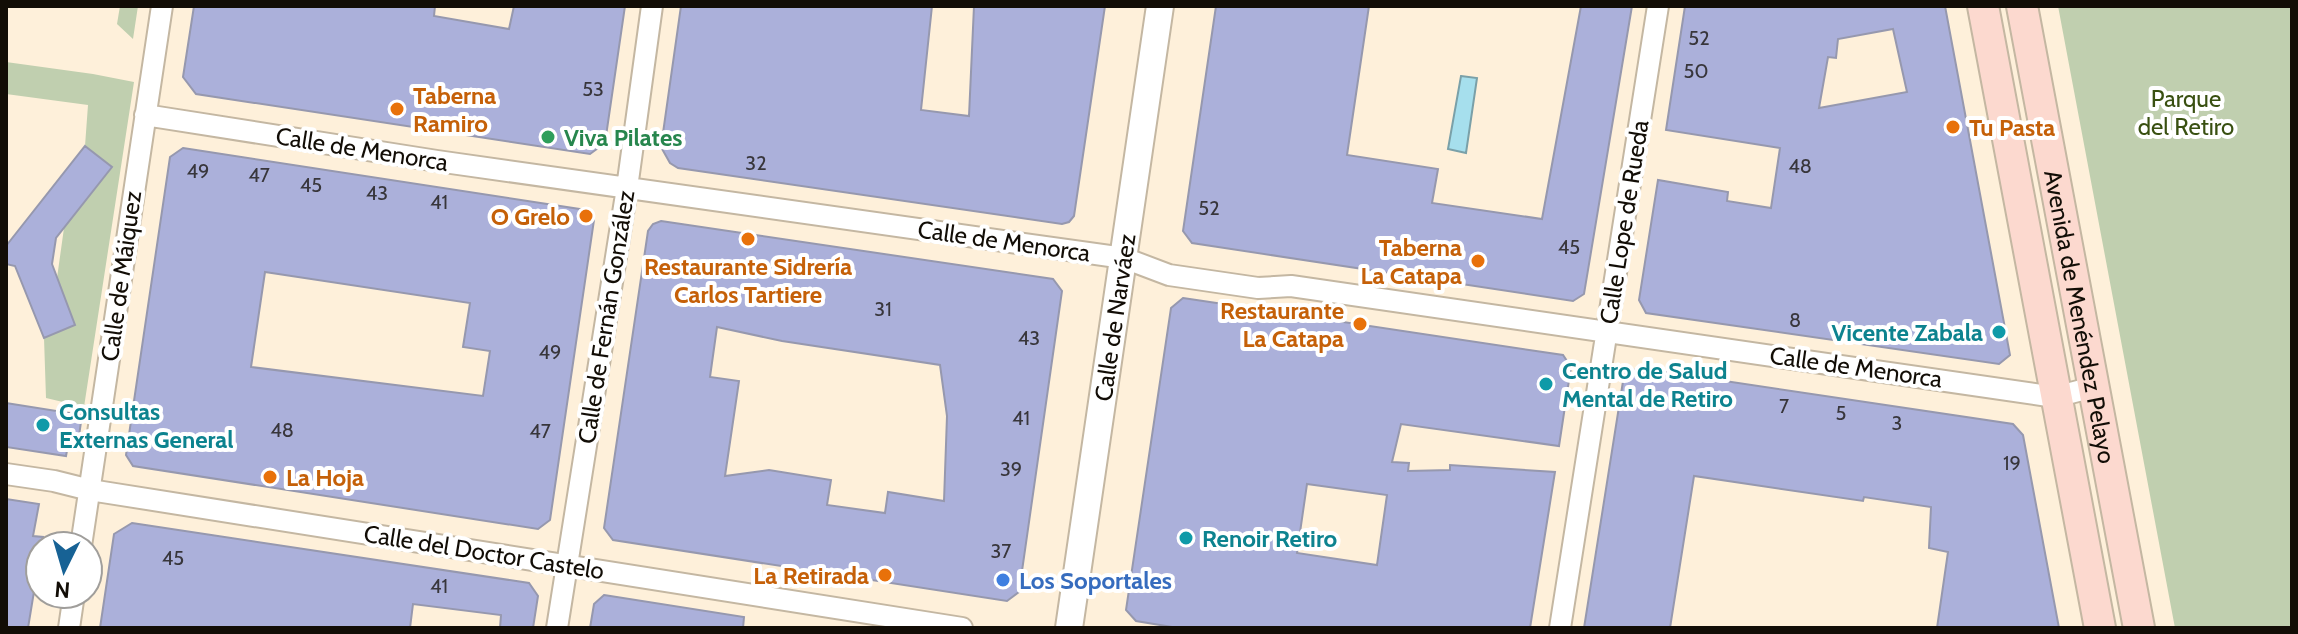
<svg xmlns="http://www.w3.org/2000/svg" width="2298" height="634" font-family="Cabin,sans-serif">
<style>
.green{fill:#c0cfaf}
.water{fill:#a6dfed;stroke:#7aa0a8;stroke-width:2}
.building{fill:#abb0da;stroke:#9698ae;stroke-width:2;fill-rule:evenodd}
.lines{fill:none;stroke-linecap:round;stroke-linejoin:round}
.minor-casing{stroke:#c4b7a2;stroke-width:24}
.tertiary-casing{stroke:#c4b7a2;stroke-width:30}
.secondary-casing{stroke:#c4b7a2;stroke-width:34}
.minor{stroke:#fff;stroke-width:20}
.tertiary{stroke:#fff;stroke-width:26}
.secondary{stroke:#fcd9cf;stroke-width:30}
.food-dot{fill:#e8710a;stroke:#fff;stroke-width:3}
.leisure-dot{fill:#2e9e5b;stroke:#fff;stroke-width:3}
.culture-dot{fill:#0f9aa8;stroke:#fff;stroke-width:3}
.shop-dot{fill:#3f7fe0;stroke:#fff;stroke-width:3}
.labels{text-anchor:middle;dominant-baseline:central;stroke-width:8;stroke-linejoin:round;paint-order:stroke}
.number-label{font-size:20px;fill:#38363b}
.food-label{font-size:24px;font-weight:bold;fill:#c56008;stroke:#fff;text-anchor:end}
.park-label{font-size:24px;fill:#395011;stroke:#fff}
.leisure-label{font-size:24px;font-weight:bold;fill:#27864d;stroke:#fff;text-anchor:start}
.street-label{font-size:24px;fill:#120d06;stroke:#fff}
.culture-label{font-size:24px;font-weight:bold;fill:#0d838f;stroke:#fff;text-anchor:start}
.shop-label{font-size:24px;font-weight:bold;fill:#366cbe;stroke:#fff;text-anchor:start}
</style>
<rect width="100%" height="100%" fill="#fef0da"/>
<!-- green -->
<path class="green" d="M120,6H138L133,39L117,24Z
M2058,6H2292V628H2175Z
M6,62L93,74L134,82L84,407L46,398L44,338L75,325L57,278L64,228L112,167L85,146L88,105L6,94Z"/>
<!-- water -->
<path class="water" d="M1461,76L1477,78L1466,153L1448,149Z"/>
<!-- building -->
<path class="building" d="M194,6H435L434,16L509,29L514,6H625L605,143L590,154L196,94L183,77Z
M681,6H932L921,110L969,116L974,6H1105L1074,216L1069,222L1062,224L678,168L670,163L661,147Z
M1216,6H1369L1347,155L1438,169L1432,203L1542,219L1581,6H1632L1584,294L1573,301L1192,243L1183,231Z
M1685,6H1945L2010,355L1999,364L1646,313L1639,300L1658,180L1728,192L1727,201L1771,208L1780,148L1666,130ZM1893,29L1907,92L1819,108L1828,57L1836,58L1838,39Z
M85,146L112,167L56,238L52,264L75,325L44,338L15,266L6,264V246Z
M183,148L586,210L594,220L550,520L538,529L133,466L126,455L170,157ZM265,272L470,303L463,347L490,351L483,396L251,367Z
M661,221L1053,279L1062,291L1019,592L1007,601L613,540L604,528L648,231L653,224ZM717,327L782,341L940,365L947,416L944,501L888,492L885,513L827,505L831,480L769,470L725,476L739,381L710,377Z
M1183,298L1563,355L1571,367L1559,446L1401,424L1392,462L1409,463L1408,471L1450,470V465L1555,472L1530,628H1178L1136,621L1126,610L1171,308ZM1307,484L1387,495L1377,565L1297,553Z
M1638,368L2013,424L2023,435L2059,628H1937L1948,552L1929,548L1931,507L1864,497L1863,501L1694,476L1670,628H1584L1624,375Z
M6,403L82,415L79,436L70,435L66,456L6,447Z
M6,499L39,504L33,536L43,537L28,628H6Z
M132,523L529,583L538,596L533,628H500L501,615L413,604L410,628H100L114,534Z
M604,595L744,617L743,628H590L594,604Z"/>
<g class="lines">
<defs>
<path id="minor" d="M145,115L437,161L1124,258L1169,275L1258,288L1291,286L2055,397L2082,390L2093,379
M6,474L54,481L90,490L962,628
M81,546L162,6
M69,628L74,594
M557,628L627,188L652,6
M1560,628L1658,6"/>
<g id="tertiary">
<path id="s1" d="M1069,628L1160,6"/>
</g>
<g id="secondary">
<path d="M1983,6L2100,628"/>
<path id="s2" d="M2022,6L2139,628"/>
</g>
</defs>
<!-- minor casing -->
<use href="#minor" class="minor-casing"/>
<!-- tertiary casing -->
<use href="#tertiary" class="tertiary-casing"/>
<!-- secondary casing -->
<use href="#secondary" class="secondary-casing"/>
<!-- minor -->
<use href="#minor" class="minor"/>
<!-- tertiary -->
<use href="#tertiary" class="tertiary"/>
<!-- secondary -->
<use href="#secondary" class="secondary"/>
</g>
<!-- markers -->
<g class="food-dot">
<circle cx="397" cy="109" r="8"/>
<circle cx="1953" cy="127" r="8"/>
<circle cx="586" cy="216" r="8"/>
<circle cx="748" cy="239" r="8"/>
<circle cx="1478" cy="261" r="8"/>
<circle cx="1360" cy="324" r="8"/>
<circle cx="270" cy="477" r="8"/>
<circle cx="885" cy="575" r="8"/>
</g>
<circle class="leisure-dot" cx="548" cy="137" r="8"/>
<g class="culture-dot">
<circle cx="1999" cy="332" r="8"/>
<circle cx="1546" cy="384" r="8"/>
<circle cx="43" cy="425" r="8"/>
<circle cx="1186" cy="538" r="8"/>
</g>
<circle class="shop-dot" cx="1003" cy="580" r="8"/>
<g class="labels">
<!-- number labels -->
<g class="number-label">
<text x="1699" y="38">52</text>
<text x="1696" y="71">50</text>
<text x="593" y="89">53</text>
<text x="756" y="163">32</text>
<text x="1800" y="166">48</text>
<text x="198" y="171">49</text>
<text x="259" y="175">47</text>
<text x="311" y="185">45</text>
<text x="377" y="193">43</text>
<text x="439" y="202">41</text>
<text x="1209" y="208">52</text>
<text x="1569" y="247">45</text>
<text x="883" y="309">31</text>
<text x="1795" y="320">8</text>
<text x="1029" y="338">43</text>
<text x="550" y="352">49</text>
<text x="1784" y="406">7</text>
<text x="1841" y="413">5</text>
<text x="1021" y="418">41</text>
<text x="1897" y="423">3</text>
<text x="282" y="430">48</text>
<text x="540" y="431">47</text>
<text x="2012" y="463">19</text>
<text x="1011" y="469">39</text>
<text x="1001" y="551">37</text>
<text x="173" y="558">45</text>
<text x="439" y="586">41</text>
</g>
<!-- food labels -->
<g class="food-label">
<text x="413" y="95" text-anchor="start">Taberna<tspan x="413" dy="28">Ramiro</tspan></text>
<text x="1969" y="127" text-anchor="start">Tu Pasta</text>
<text x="570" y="216">O Grelo</text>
<text x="1462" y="247">Taberna<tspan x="1462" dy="28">La Catapa</tspan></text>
<text x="748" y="266" text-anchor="middle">Restaurante Sidrería<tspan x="748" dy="28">Carlos Tartiere</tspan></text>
<text x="1344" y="310">Restaurante<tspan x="1344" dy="28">La Catapa</tspan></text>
<text x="286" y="477" text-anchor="start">La Hoja</text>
<text x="869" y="575">La Retirada</text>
</g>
<!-- park labels -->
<g class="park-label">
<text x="2186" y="98">Parque<tspan x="2186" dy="28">del Retiro</tspan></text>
</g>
<!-- leisure labels -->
<g class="leisure-label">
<text x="564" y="137">Viva Pilates</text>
</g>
<!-- street labels -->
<g class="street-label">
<text transform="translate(362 149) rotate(9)">Calle de Menorca</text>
<text transform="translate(1624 222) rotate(-81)">Calle Lope de Rueda</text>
<text transform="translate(1004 241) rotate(8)">Calle de Menorca</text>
<text transform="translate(121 276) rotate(-82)">Calle de Máiquez</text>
<text transform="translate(606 317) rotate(-81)">Calle de Fernán González</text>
<text stroke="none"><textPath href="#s1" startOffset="314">Calle de Narváez</textPath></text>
<text stroke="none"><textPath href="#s2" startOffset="316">Avenida de Menéndez Pelayo</textPath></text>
<text transform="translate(1856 367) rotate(8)">Calle de Menorca</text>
<text transform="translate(484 552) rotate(9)">Calle del Doctor Castelo</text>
</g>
<!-- culture labels -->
<g class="culture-label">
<text x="1983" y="332" text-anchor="end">Vicente Zabala</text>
<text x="1562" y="370">Centro de Salud<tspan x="1562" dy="28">Mental de Retiro</tspan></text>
<text x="59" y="411">Consultas<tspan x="59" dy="28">Externas General</tspan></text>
<text x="1202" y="538">Renoir Retiro</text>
</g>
<!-- shop labels -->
<g class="shop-label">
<text x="1019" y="580">Los Soportales</text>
</g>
</g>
<!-- border -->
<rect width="2298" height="634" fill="none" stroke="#120d06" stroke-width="16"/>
<!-- north arrow -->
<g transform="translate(64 570) rotate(185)"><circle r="38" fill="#ffffff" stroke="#a09e9b" stroke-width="2"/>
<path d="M0-6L14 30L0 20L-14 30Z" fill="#176295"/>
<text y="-12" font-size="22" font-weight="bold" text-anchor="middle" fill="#120d06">N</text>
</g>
</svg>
